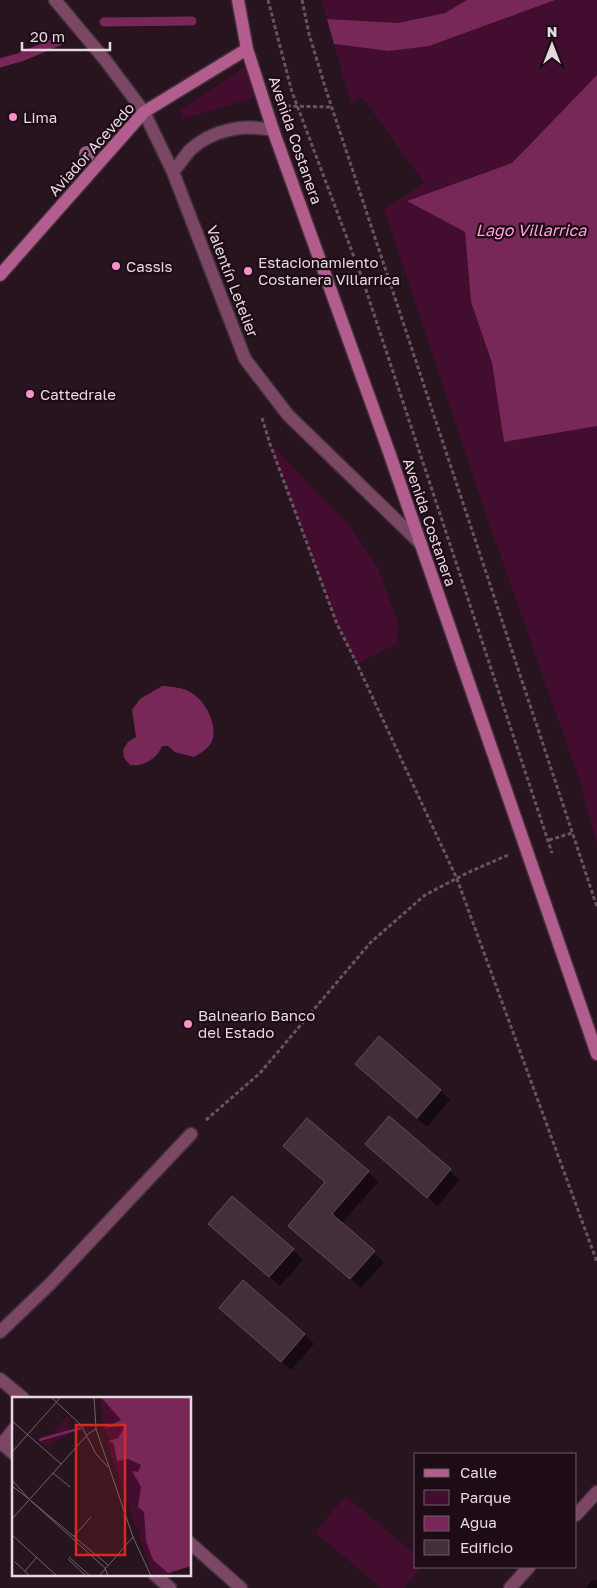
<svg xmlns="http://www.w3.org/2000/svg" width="597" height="1588" font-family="'Golos Text',sans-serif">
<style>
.green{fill:#420d2f}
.water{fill:#782759}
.shadow{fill:#0007}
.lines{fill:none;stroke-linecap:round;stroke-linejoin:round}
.stream{stroke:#782759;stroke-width:9}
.building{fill:#432e39;stroke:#654e5a}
.service-casing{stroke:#422f39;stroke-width:15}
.minor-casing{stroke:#422f39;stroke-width:15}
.tertiary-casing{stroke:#422f39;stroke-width:15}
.secondary-casing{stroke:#422f39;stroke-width:15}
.path{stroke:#66555e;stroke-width:3;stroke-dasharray:4 2.5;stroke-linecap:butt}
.service{stroke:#7c4665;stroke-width:12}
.minor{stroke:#7c4665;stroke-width:12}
.tertiary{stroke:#7c4665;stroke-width:12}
.secondary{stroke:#b35d8f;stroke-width:12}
.tree{fill:#9c6182}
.poi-dot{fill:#f890cb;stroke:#1d0b15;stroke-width:2}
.labels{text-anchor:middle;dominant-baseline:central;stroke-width:4.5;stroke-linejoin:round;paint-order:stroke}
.poi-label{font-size:15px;fill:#e5d8df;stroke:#1d0b15;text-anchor:start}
.street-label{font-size:15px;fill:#e5d8df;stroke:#1d0b15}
.water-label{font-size:16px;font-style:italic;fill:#fda2d5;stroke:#1d0b15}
.inset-river{fill:none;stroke:#782759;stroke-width:2.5}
.inset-road{fill:none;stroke:#73626b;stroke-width:1}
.view{fill:#d62828;fill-opacity:0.15;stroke:#d62828;stroke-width:2.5}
.inset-edge{fill:none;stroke:#e5d8df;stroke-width:2.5}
</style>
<rect width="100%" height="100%" fill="#27141e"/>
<!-- green -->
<path class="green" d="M321,0H467L445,13L398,23L327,19Z
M555,0H597V75L519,156L465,231L471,302L492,363L504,442L597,426V845L579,779L488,520L384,209L424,183L362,97L351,105L334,44L389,51L476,29Z
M246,66L254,98L182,119L180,110Z
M270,444L349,524L378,568L398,622L397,644L357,664L337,624Z
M346,1496L416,1555V1567H422L404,1588H381L315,1532Z"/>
<!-- water -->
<path class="water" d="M467,0H555L429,46L389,51L334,44L327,19L398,23L445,13Z
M597,75V426L504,442L492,363L471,302L465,232L407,201L512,163Z
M162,686C171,686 184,688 192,693C206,702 218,725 212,741C209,748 201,753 194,757L175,752L168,746H162C158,758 143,767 130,765L124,758L123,750L128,742L136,737L132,710L140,699Z"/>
<!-- shadow -->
<path class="shadow" d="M356,1064L440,1090L450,1100L427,1127Z
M389,1118L460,1180L437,1206L367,1144Z
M368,1172L378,1182L341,1224L384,1262L361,1288L300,1235Z
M209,1224L293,1250L303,1260L280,1286Z
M220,1308L304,1334L314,1344L291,1370Z
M594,1579L597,1581V1588H585Z"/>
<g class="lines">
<!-- stream -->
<path class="stream" d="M104,22L192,21
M0,63L21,57L59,41"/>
</g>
<!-- building -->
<path class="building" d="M379,1036L441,1090L417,1118L355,1064Z
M389,1116L451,1169L427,1198L365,1144Z
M307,1118L369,1171L332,1214L375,1251L350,1279L288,1226L325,1182L283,1146Z
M232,1196L294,1249L269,1277L208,1224Z
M243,1280L305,1334L281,1362L219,1308Z"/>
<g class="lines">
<defs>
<path id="service" d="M0,1332L51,1283L191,1134"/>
<path id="minor" d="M55,0L106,61L144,112L173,172L245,359L288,415L421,544
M173,172C179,165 184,157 190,150C213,129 244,124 273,130"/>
<path id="tertiary" d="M0,1379L23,1398
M0,1442L14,1454
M2,1444L14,1429
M576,1515L597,1492
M190,1543L241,1588
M154,1574L170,1588
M510,1588L529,1567"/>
<path id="secondary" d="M238,0L247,49L273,130L389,452L597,1054
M0,275L144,112L247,49"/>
</defs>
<!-- service casing -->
<use href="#service" class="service-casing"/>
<!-- minor casing -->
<use href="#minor" class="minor-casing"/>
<!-- tertiary casing -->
<use href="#tertiary" class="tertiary-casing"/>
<!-- secondary casing -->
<use href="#secondary" class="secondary-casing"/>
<!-- path -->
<path class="path" d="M268,0L292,92L362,278L552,853
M302,0L309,34L326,90L597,907
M287,106L331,107
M262,418L270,444L337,624L357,664L457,879L597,1262
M549,840L572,833
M206,1120L260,1073L371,942L425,895L467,873L508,855"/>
<!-- service -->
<use href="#service" class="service"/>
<!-- minor -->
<use href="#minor" class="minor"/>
<!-- tertiary -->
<use href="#tertiary" class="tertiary"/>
<!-- secondary -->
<use href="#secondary" class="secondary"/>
</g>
<!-- trees -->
<circle class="tree" cx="87" cy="154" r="8"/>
<!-- markers -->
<g class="poi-dot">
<circle cx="13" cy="117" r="5"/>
<circle cx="116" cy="266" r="5"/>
<circle cx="248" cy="271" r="5"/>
<circle cx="30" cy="394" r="5"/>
<circle cx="188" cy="1024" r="5"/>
</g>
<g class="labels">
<!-- poi labels -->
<g class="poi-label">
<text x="23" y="117">Lima</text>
<text x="258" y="262">Estacionamiento<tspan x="258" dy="17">Costanera Villarrica</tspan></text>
<text x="126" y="266">Cassis</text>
<text x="40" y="394">Cattedrale</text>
<text x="198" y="1015">Balneario Banco<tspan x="198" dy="17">del Estado</tspan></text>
</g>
<!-- street labels -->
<g class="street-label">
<text transform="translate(296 140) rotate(71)">Avenida Costanera</text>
<text transform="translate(91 149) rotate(-48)">Aviador Acevedo</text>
<text transform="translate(233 281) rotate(69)">Valentín Letelier</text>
<text transform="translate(430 522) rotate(71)">Avenida Costanera</text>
</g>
<!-- water labels -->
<g class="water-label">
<text x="531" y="230">Lago Villarrica</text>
</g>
</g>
<!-- overview -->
<g transform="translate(12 1397)">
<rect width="179" height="179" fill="#27141e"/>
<path d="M88,0H141L179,133V179L178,169L154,179H142L139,173L126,136L130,134L123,128L95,45L98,42L91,31L113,26L114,32L108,39L121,26L106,21L109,23L91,29ZM56,18L59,23L54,30L58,32L57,38L34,49L28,46L26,41L41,36Z" fill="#420d2f"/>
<path d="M89,0H179V169L156,176L141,163L134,144L132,115L126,110L129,90L120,74L126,75L129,68L116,62L105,64L102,47L97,44L106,41L114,28L91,31L109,23Z" fill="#782759"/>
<path class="inset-river" d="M27,43L69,31"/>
<path class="inset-road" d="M39,0L69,28L84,57L96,70M82,0L84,32L121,140L139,179M0,24L49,67M0,55L49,0M41,76L58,90M0,83L17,102M0,89L17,102M18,103L93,171L96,179M18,103L96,168M0,122L76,37L84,32M0,138L45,179M62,139L79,120M57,160L78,179M56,162L74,179M3,165L18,179M13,174L25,160M87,179L121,140"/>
<path class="view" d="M64,28H113V158H64Z"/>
<rect width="179" height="179" class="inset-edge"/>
</g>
<!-- legend -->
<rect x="414" y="1453" width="162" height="115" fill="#1d0b15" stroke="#6d5d66"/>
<rect x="424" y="1469" width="25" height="8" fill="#b35d8f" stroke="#6d5d66"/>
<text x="460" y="1478" font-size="15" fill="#e5d8df">Calle</text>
<rect x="424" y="1490" width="25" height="15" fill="#420d2f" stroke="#6d5d66"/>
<text x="460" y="1503" font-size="15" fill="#e5d8df">Parque</text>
<rect x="424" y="1516" width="25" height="15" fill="#782759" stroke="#6d5d66"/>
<text x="460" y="1528" font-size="15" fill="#e5d8df">Agua</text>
<rect x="424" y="1540" width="25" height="15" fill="#432e39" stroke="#6d5d66"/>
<text x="460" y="1553" font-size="15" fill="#e5d8df">Edificio</text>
<!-- north arrow -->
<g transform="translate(552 45)" stroke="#1d0b15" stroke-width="4" paint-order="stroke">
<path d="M0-4L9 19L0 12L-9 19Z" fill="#e5d8df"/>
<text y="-8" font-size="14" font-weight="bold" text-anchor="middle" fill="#e5d8df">N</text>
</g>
<!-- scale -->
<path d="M22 42v8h88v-8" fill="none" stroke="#e5d8df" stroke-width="2.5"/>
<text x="30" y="42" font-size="15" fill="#e5d8df" stroke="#1d0b15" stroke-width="4" paint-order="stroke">20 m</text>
</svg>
